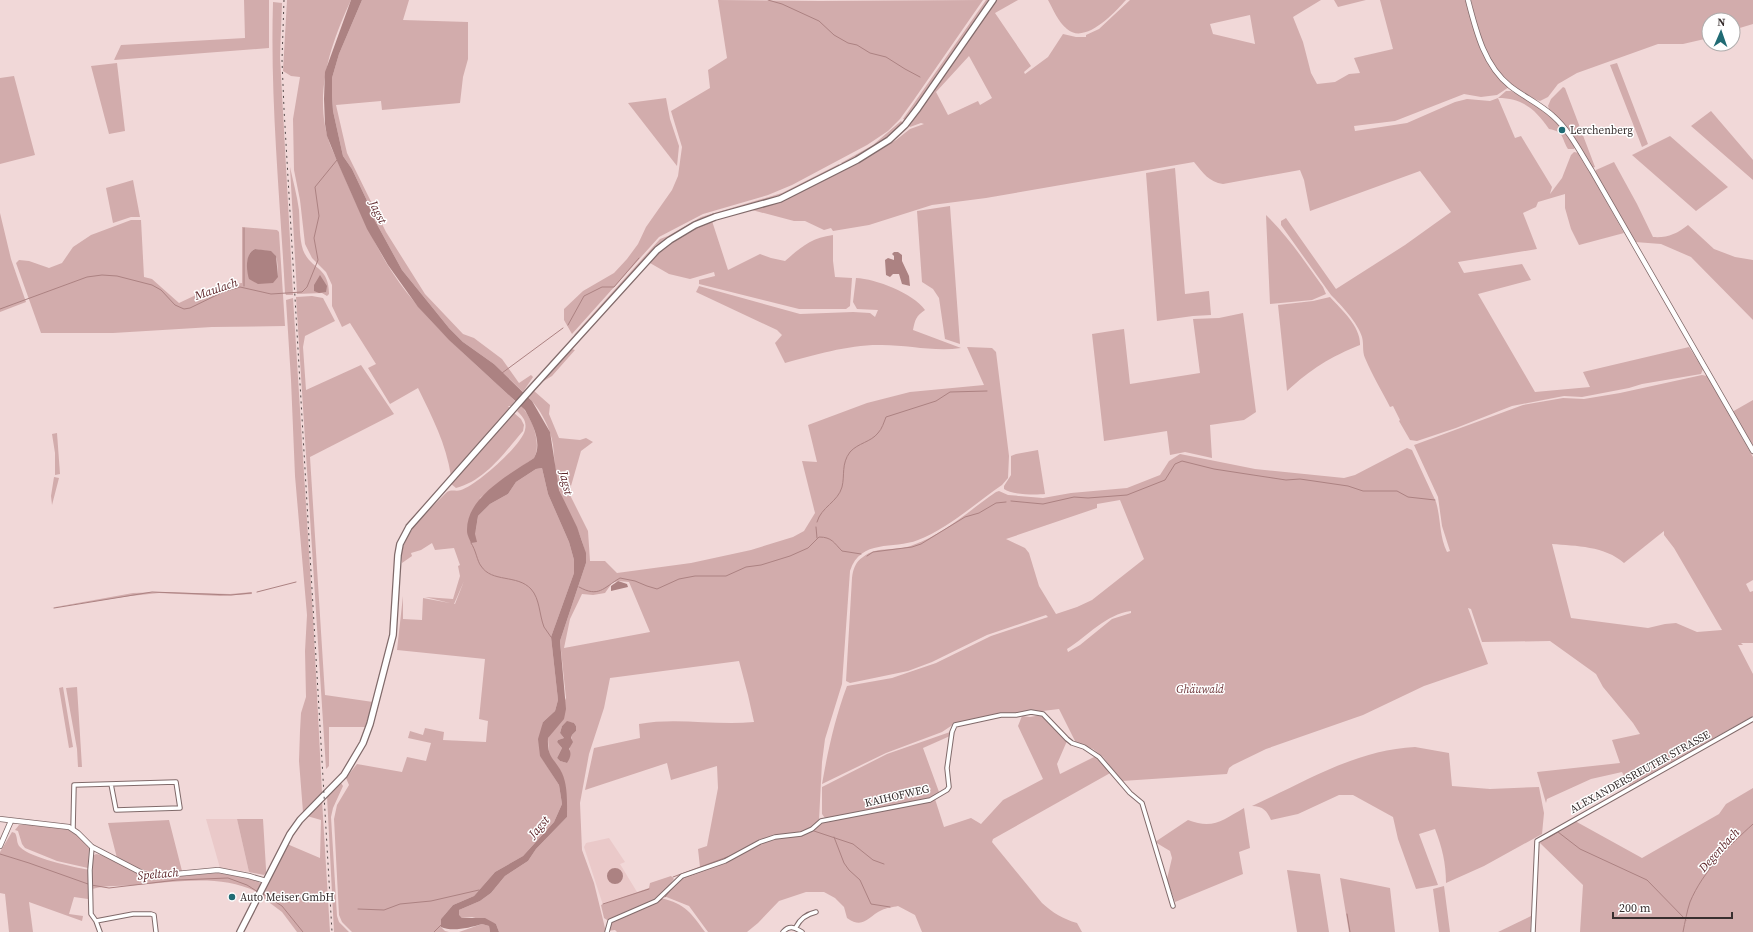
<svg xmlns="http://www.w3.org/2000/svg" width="1753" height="932" font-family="'Source Serif 4',serif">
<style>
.built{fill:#eac9c9}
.green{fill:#d2acac;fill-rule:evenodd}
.water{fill:#ac8282}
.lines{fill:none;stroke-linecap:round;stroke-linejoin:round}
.stream{stroke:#ac8282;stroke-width:1}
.minor-casing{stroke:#806a6a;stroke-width:5.5}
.tertiary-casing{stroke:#806a6a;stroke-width:6}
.primary-casing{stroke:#806a6a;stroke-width:8}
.minor{stroke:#fff;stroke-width:3.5}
.tertiary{stroke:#fff;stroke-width:4.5}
.primary{stroke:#fff;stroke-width:5.5}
.rail{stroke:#544949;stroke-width:1;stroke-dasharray:2 4;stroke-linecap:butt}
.poi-dot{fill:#206b74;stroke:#fff;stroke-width:1.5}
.labels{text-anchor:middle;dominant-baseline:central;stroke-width:3;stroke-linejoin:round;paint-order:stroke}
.poi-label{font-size:11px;fill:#382f2f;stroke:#fff;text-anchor:start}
.park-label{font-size:11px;font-style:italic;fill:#6e3538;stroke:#fff}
.street-label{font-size:11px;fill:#382f2f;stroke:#fff}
.water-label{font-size:12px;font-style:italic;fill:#5d2529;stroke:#fff}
</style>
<rect width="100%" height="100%" fill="#f1d8d8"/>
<!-- built -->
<path class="built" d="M206,819H237L249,872L220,868Z
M609,838L625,862L620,864L637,892L603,905L584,847L586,843Z"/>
<!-- green -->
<path class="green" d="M244,0H269V48L114,60L121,45L245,38Z
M287,0H351C330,45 312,98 331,147C349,186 365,227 387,264C420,318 470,358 515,401L511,406H508L510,408L505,415L451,476C446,443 432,417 418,388L390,404L368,368L376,364L350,323L342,327L332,306V285L326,272L312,258L305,244L300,200L294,170L293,119L300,77L291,76L283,71Z
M362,0H409L403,20L468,22V59L463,77L460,103L382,110L381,101L336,105L347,153L386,232L425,294L463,334L474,338L502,359L519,383L531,375L533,377L523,392L494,364L463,342L449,328L402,270L373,217L370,207L352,169L343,156L333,111L332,96V78L339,54Z
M718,0L820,1L983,0L913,101L900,119L888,131L867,145L792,185L768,195L703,214L659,237L572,334L564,320V309L583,291L614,273L627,259L638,244L646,227L672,190L678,176L682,147L671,111L710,88L708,70L727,58Z
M986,0H990L906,120L903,119Z
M995,0H1018L995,13L1031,66L1024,72L1025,74L1048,57L1063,34L1076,37H1086V35L1099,29L1130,0H1321L1293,17L1303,42L1311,73L1317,84L1335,82L1349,74L1360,73L1354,58L1393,49L1380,0H1467L1469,9L1473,8L1471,0H1753V24L1733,30V20H1709V38L1683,44H1658L1577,73L1558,84L1548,97L1540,101L1534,99L1512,85L1497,95L1481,97L1464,94L1395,121L1354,126L1355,131L1407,123L1455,102L1467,99L1490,101L1498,98L1506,91H1511C1537,103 1559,122 1575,146L1574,149H1568C1561,138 1565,132 1549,129C1536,110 1523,98 1498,98L1515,138L1521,136L1552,187L1550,194L1562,178L1571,155L1574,152L1579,153L1624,233L1579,245L1571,229L1565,208V194L1538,202L1536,207L1523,213L1537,249L1458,262L1464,273L1522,264L1531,280L1478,294L1535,392L1590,387L1583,372L1689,347L1703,369L1701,374L1642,384L1629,388L1582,397L1564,396L1512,406L1456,428L1417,441L1410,440L1399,421L1400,420L1393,406L1390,407C1382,391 1372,375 1365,358C1362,351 1364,344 1362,337C1358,323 1341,305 1331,295L1281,225V221L1286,218L1336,289L1405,245L1451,212L1420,171L1310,211L1304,180L1300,170L1223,184C1209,182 1203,173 1194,162L986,198L932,205L869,225L833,231L831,228L824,230L805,221H794L752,210L776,203L794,195L896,140L910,129L924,124L921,123L910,127L909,126ZM1250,15L1255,44L1213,34L1210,24ZM969,56L992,98L980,105L978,101L948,115L936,92Z
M1048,0H1126C1114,13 1085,45 1067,29C1058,22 1053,9 1048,0Z
M1334,0H1366L1338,7Z
M273,2L282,3L280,57L293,295H286L285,293C280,196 270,99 273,2Z
M117,63L125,131L109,134L91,66Z
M1617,63L1648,144L1642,147L1610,65Z
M14,76L35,155L0,164V78Z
M1563,87L1565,88L1595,167L1592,168L1569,129L1550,111L1548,106L1551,99Z
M666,98L670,119L679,146L677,166L628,103Z
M1711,111L1753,160V180L1691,126Z
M901,121L903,123L885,140L844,164L841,163L873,145Z
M1670,136L1728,187L1696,211L1632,155Z
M1614,162L1637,204L1653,237C1667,238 1677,234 1688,225L1714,249L1735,257L1753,260V320L1691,257L1661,244L1635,242L1595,173L1596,170Z
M839,164V167L780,197L706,218L680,230L657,247L579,334L574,335L660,239L668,236L701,217L782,193Z
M290,167C293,181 297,195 299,210C300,223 299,237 303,250C311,270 329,266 329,294L327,296L322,293L297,294Z
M1175,168L1185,294L1209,291L1211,315L1193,316L1157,321L1146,173Z
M133,180L140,217H131L113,223L106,188Z
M950,206L960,344L945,339L939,298L933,289L922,282L917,211Z
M0,213L11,259L26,302L0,312Z
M1266,215C1288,236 1305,262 1323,287L1326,294L1312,300L1270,304Z
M131,220H141L144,277L152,279L179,303L215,286L242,283V227L277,230L279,232L285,326L212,327L113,333H41L16,263L19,260L29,261L49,268L62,263L73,247L91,235ZM255,249C279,253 277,253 278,277L248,276C248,267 245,253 255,249Z
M712,221L728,270L760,254L771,258L785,261C801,247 811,238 833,235V261L835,277L852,278L850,306L846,309H799L699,284V280L715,276L714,272L690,279L669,274L650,263C656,245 695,228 712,221Z
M856,278C876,279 913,293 925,310C916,316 915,320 913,330L961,348C935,352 908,345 882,345C851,344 814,355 785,363L775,343L782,335L777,330L696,292L699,286L800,314L853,312L870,313L875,317L878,310L857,309L853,302Z
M312,296L323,298L335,321L305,336L303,347L306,390L361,365L394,414L310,457L325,695L373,702L365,727H329V766L326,769L296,297Z
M1330,297C1342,310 1361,327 1360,345C1330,357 1311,369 1287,391L1278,305L1313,301Z
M293,298L313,616L322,793L303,812L299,761L300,731L301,713L306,697L305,651L307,615L295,476L291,380L286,300Z
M1243,313L1256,412L1244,420L1210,425L1212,458L1185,452L1170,455L1167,431L1104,441L1092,334L1124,329L1130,384L1200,373L1193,319L1219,318Z
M967,347L992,348L996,352L1009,456L1008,478L1002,485C976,503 947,529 918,540C893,550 861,538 850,571L842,684L825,739L822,762L819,820L809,829L798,834L767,838L730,857L700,867L698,849L707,846L718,788L717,766L671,780L667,763L585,790L594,748L640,738L639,724C677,717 716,726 754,722L748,695L739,661L610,678L604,708L589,754L580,803L582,850L594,883L606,932H499L496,924L472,917L462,918L458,915L459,910L480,901L491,893L505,876L528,861L536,849L567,817L565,784L549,754L548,738L566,698L560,641L586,563C586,538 570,519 562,497C555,481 555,462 553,445C551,429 540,408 528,397L533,390L550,405L549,414L559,438L580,440L586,438L593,442L581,451L569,493L588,531L590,561H605L617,573L691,563L751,550L793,537L804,531L815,513L802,461L817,462L808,425L867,403L910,392L984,385ZM618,581L629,582L650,632L564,648L570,619L582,594L593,595L605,593L612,583ZM567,722L574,723L576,726V731L572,735L567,763L560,761L557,758L562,748L557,742L558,740L564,738L560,733L562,726Z
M571,349L575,350L552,376L542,382Z
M1702,375L1707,376L1753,457V580L1746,584L1750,592L1753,591V643H1741L1743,645H1738L1753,674V716L1629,786L1622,772L1591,779L1547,799L1546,803L1537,772L1620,763L1612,740L1640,734L1633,723L1603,687L1596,674L1550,641L1482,642L1471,609L1468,608L1488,664L1424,686L1363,715L1266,749L1233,765L1229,768L1227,774L1122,781L1103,757L1093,749L1076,743L1059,709L969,720L954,724L942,732L886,753L822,784C828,750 835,718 847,686L892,678L936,663L991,636L1048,617L1046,615L987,635L932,662L908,671L850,683L846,681L852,578C853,570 855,562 863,557C878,545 897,552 913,545C944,534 970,510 996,492L999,491L1008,495L1043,498L1071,493L1127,488L1160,475L1169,461L1180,454L1255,469L1344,478L1355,475L1407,448L1412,450L1436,502C1441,519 1439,535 1447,552L1450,551L1442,526L1438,497L1414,445L1523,405L1563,398L1584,399L1620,393ZM1120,500L1144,559L1092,600L1077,607L1056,614L1039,586L1029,553L1025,548L1006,539L1097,508V504ZM1664,531V535L1674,548L1722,630L1697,632L1676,623L1665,624L1648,628L1571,618L1552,544C1576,546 1605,546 1624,563ZM1131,611V613L1112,619L1080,645L1068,652L1067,649C1088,636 1106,614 1131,611Z
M1753,400V449L1732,412Z
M521,406C532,417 542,444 534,458L497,484L480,498L475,534L478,516L490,504L508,494L516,482L536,469L542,468L548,494L569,542L574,560V573L551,637L558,700L555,711L543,722L540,755L559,785L562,804L554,822L523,856L495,872L474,896L453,905L441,919V927L445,931L449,932H352L342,922L339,915L334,819L337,805L349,785L346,778L357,764L402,772L407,757L426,761L431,743L408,738L410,731L423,735L425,728L444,732L443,740L486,742L488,721L479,719L485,659L397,650L403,596V619L422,620L423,598L455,604L464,581L454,604L425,597L453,599L460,576L458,566L460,565L454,548L435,550L432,543L421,550L411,553L412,556L402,563C397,537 430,509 447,492C452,489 456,492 461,490C477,485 522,445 525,430C527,421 523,417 517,411Z
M514,413L521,419L524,425L523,431C505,452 485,481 456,488L450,483Z
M57,433L60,474L55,475V453L52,434Z
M1038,450L1045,494C1036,495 1012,495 1004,489V486L1011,475V456L1016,454Z
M54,477L59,478L52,505L51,496Z
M161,592L230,594L252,592V594L220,596L159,593L130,596L50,608L133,593Z
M63,687L73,747L69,748L59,688Z
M77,687L82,767H78L77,749L66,688Z
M1041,715L1045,716L1067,741L1057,764L1060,774L1096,756L1112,772L993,839L992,842L1042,903C1053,913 1063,919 1077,923L1082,932H922L915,915L898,906C893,907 886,908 882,910C868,916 864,930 847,918L844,907L835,898L824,892H806L779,901L758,923L747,932H708L689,906L664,896L684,876L738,856L762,842L773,839L802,836L813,830L824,822L897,808L935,799L944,827L971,818L981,824L1003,800L1043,779L1018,726L1022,716L1030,717Z
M950,732V736L923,748L939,792L929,799L829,818H825L822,814V787L887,754Z
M1415,747L1449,753L1452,786L1490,789L1539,787L1544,813L1542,834L1484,866L1446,883C1446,863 1442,847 1435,829L1419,834L1438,885L1416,889L1398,839L1393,817L1353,795H1339L1298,814L1271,820C1267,811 1263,806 1252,806C1305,782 1355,750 1415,747Z
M341,783L343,786L333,808L331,817L337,916L339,922L349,932H334L327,796Z
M1753,788V932H1580L1583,885L1540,843L1544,838L1575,821L1642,858L1719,814L1726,804Z
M322,800L330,932H297L282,912L262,897L287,844L320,858L321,820L307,816Z
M1244,808L1250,848L1239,852L1243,874L1175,902L1167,879L1172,858L1170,851L1155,842L1188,820C1213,830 1223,820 1244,808Z
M237,819H263L266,869V873L264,875L249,872Z
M169,820L182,871C155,875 140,871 117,858L108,823Z
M19,825C36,825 62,822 77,834C81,838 85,844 89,848L88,868L57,861L25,848L22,844L18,831L15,830Z
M12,832L15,833C18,838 16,843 20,847C30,858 74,867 89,870L88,899L74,897L69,914L83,916L82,921L29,902L33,932H9L5,894L0,893V852Z
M96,854L101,855L141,874L159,878L218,873L256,880L260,883V886L257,892C220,874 178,882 138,885C123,886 106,885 92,889L93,856Z
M1287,870L1320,874L1329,932H1297Z
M671,876L674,879L659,898L612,919L607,920L604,918L601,905L649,888L650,883Z
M1340,878L1390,888L1395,932H1349Z
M1444,886L1450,932H1439L1433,889Z
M661,898C686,904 691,913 705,932H617L615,930L608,931L610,923Z
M1531,916L1530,932H1498Z
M482,924L489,926L490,932H459Z"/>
<!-- water -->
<path class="water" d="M351,0H362L339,54L332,78V96L333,111L343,156L352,169L370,207L373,217L402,270L449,328L463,342L494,364L532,401L550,432L559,490L577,527L586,553V563L560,641L566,709L564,719L548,738C547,759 554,757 562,773C568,786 567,803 567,817L536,849L528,861L505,876L491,893L480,901L459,910V915L462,918H485L496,924L499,932H490L489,926L482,924C469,928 452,932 441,927V919L453,905L474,896L495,872L523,856L554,822L562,804L559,785L540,756L538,739L543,722L555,711L558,700L551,637L574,573V560L569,542L548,494L542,468L536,469L516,482L508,494L490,504L478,516L475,534L477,542L471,543C470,540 467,535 467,531C466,497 509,475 534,458C543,443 532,423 525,410L449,340L418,307L388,265L367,229L337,161L327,136L325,124L324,99L325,72Z
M255,249L271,251L276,256L278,277L273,283L258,284L249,279C246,270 245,253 255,249Z
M894,252H898L902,255V261L909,276L910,286L902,284L899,274H893L890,277L886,275L885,260L888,258L894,260V256L892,254Z
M320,275L327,286L326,292L319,293L314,291V285Z
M618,581L627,584L628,587L611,591V586Z
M567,721L574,723L576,726V731L572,735L571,738L573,742L569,749C572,754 570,758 567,763L560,761L557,758L562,748L557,742L558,740L564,738L560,733L562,726Z
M607 876a8 8 0 1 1 16 0a8 8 0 1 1-16 0Z"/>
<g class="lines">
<!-- stream -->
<path class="stream" d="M768,0L782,4L819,21L834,35L848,43L857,45L870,53L886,57L905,69L920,77
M244,228V286
M0,309L87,277L102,275L117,276L152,285L161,290L175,305L184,309L190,308L223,292L240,287L271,294L302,292L307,287L318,260L314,238L319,216L315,187L337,160
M568,325L584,296L602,287H614L639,258
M502,373L563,328
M1011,501L1043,504L1074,497L1088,498L1127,495L1165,480L1175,464L1182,461L1214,469L1253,475L1286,480L1300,479L1348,486L1363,491H1397L1408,497L1435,500
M817,522C821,507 838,502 842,487C845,475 841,464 850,452C858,443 871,442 878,433C882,429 884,422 886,417L936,401L950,392L987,391
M816,527L817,538
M471,543C476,550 477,561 481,566C492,583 517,574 531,589C540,599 539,614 544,627C546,630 549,634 551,637
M867,556L873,552L912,547L921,544L965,517L979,513L996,503L1006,502
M579,587C599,598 603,588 620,578L635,581L647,586L657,589L679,579L695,576H726L746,567L761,565L790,556L808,548L819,537C832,537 834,543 842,551L861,554
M257,592L296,582
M54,608L152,592L231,595L251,593
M814,831L853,844L873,860L884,864
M834,837L844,863L849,870L860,880L871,904L890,907
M1546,839L1558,832L1580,849L1647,880L1686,920
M761,840L773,836
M0,854L29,863L88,884
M673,877L730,856
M679,881L683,878L729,861
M91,885L109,888L177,880L228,878L247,885L258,892
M263,894L282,906L303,932
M665,897L674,886
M658,902L662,899
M603,904L649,889
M358,909L384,910L400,904L431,901L479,890
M1347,914L1350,932
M434,932L442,924
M1683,932C1685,922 1687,911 1690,902C1703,871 1729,846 1753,824"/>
<defs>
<path id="minor" d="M73,829L74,785L176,782L180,808L116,810L111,784
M92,847L90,870L91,914L96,921L100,932
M96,921L133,914H151L154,915L156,932
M796,927C800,919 807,914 816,912
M607,932L610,921L656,901L682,876L725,861L760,842L775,837L801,834L812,829L821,821L930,800L947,790L949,787L947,768L952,732L955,725L1001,715H1016L1031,712L1043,714L1067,739L1072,743L1084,747L1099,757L1130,793L1142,803L1173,906
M783,932C789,925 794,927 802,932
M1533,932L1537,841L1753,719"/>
<path id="tertiary" d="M1468,0C1476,31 1484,65 1510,86C1524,97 1540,104 1553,116C1570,131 1580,152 1592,171L1753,451
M0,819L69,827L78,833L92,847L144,874L155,876L218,870L249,876L266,881
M0,846L11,821"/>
<path id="primary" d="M240,932L290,834L300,820L344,775L363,743L370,724L393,635L398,555L400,544L409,527L531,389L657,250L670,240L695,225L715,217L780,199L857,160L889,140L905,125L918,108L993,0"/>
</defs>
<!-- minor casing -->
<use href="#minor" class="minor-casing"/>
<!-- tertiary casing -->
<use href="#tertiary" class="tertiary-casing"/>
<!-- primary casing -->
<use href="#primary" class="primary-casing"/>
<!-- minor -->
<use href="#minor" class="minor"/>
<!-- tertiary -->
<use href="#tertiary" class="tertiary"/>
<!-- primary -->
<use href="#primary" class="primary"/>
<!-- rail -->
<path class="rail" d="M284,0L282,60L284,109L332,932"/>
</g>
<!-- markers -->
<g class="poi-dot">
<circle cx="1562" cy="130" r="4"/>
<circle cx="232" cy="897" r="4"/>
</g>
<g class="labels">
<!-- poi labels -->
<g class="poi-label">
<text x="1570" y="130">Lerchenberg</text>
<text x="240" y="897">Auto Meiser GmbH</text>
</g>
<!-- park labels -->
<g class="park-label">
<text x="1200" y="689">Ghäuwald</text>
</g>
<!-- street labels -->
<g class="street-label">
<text transform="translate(1640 772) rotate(-29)">ALEXANDERSREUTER STRASSE</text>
<text transform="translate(897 796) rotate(-13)">KAIHOFWEG</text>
</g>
<!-- water labels -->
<g class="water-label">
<text transform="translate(378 212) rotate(64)">Jagst</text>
<text transform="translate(216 289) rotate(-19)">Maulach</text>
<text transform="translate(566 483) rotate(76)">Jagst</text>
<text transform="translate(539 827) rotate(-49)">Jagst</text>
<text transform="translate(1719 850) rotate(-48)">Degenbach</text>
<text transform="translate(158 874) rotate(-5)">Speltach</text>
</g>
</g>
<!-- north arrow -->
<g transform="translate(1721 32) rotate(2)"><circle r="19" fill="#ffffff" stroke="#afacac"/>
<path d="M0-3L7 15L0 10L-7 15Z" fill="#206b74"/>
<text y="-6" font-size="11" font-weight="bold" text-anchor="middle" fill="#382f2f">N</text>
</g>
<!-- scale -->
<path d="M1613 912v6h119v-6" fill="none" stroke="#382f2f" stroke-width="2"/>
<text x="1619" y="912" font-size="12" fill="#382f2f" stroke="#ffffff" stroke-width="3" paint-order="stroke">200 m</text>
</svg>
